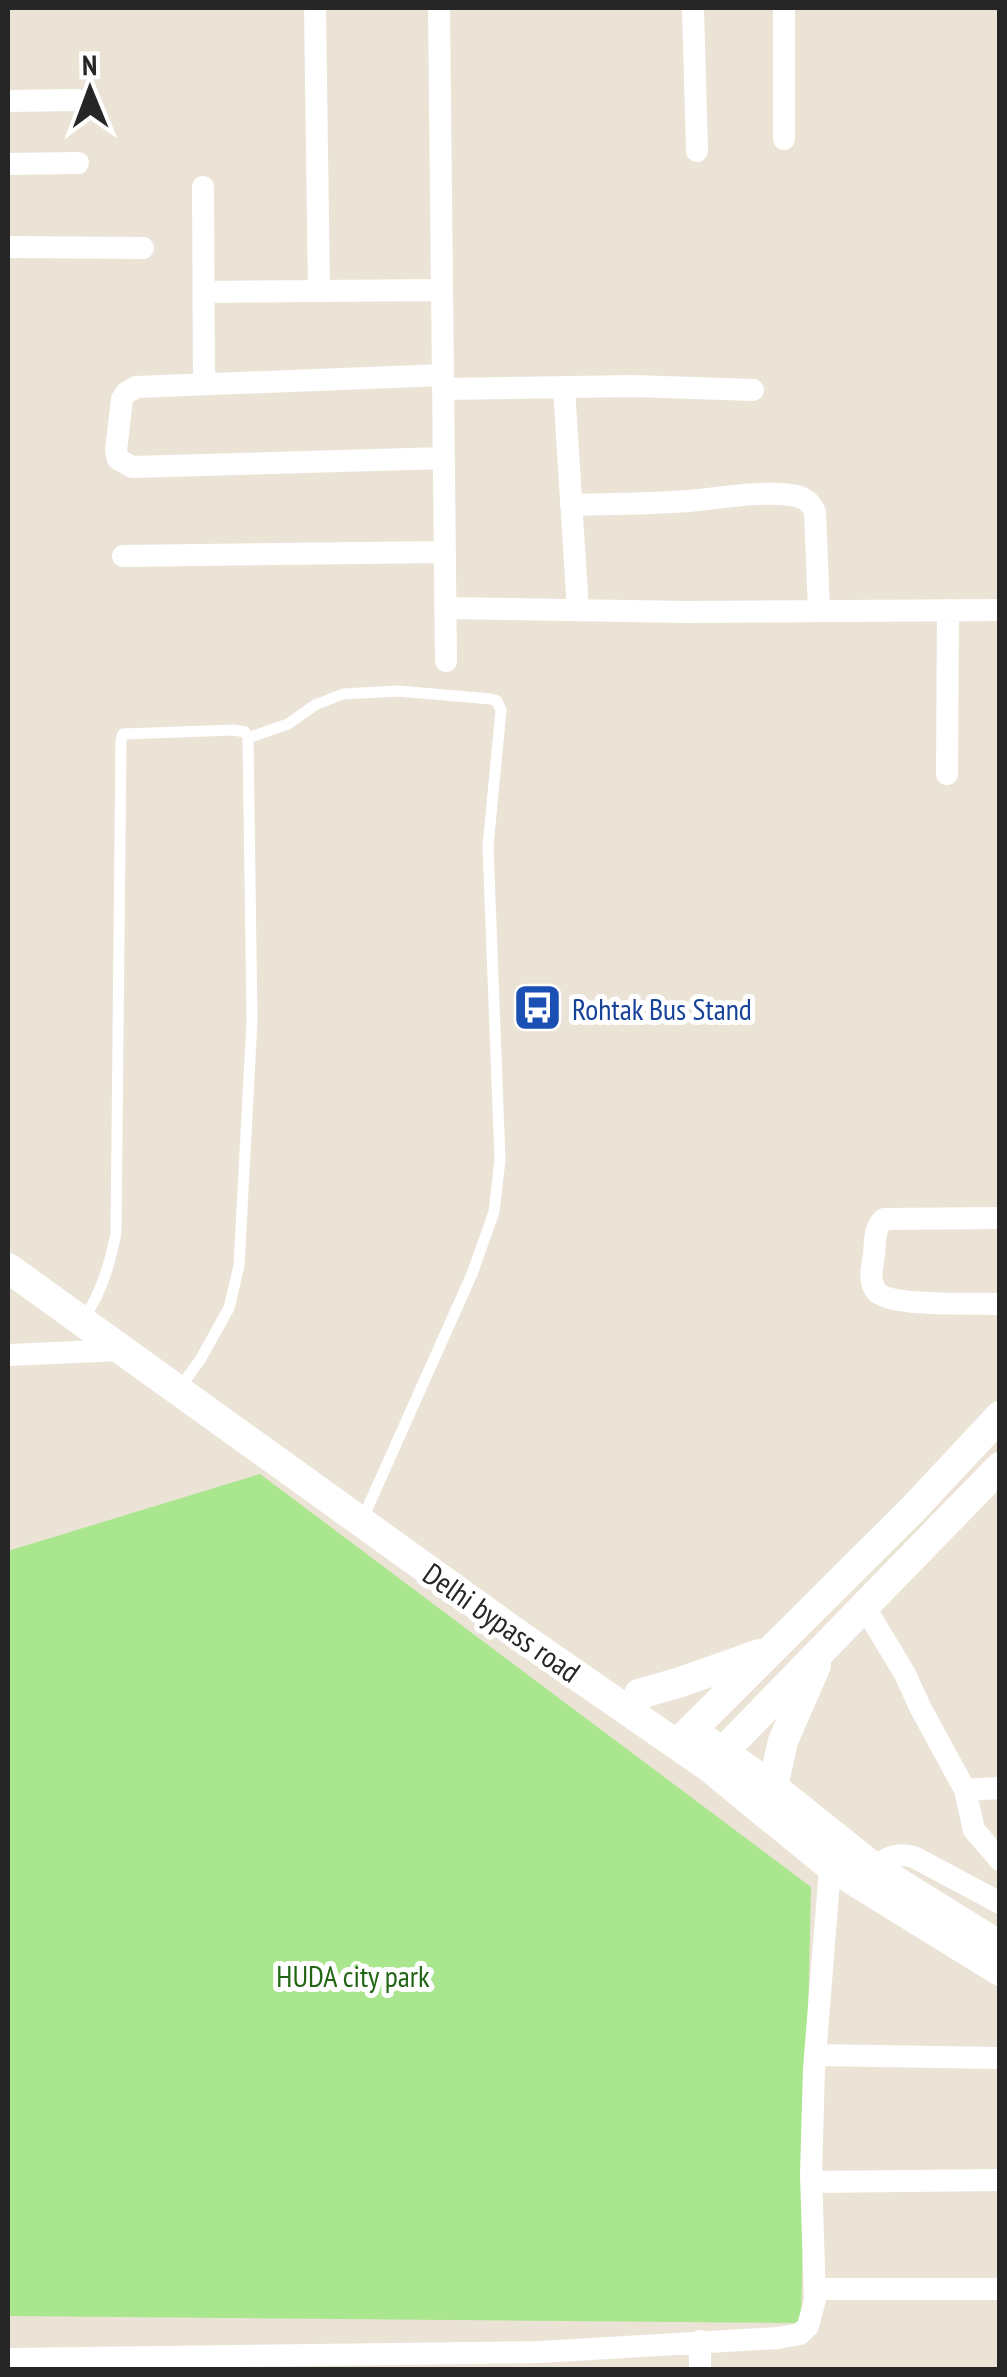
<svg xmlns="http://www.w3.org/2000/svg" width="1007" height="2377" font-family="'PT Sans Narrow',sans-serif">
<style>
.green{fill:#a9e68e}
.lines{fill:none;stroke-linecap:round;stroke-linejoin:round}
.lane{stroke:#fff;stroke-width:11}
.street{stroke:#fff;stroke-width:22}
.secondary{stroke:#fff;stroke-width:30}
.labels{text-anchor:middle;dominant-baseline:central;stroke-width:10;stroke-linejoin:round;paint-order:stroke}
.transit-label{font-size:30px;fill:#164399;stroke:#fff;text-anchor:start}
.street-label{font-size:30px;fill:#262626;stroke:#fff}
.park-label{font-size:30px;fill:#226614;stroke:#fff}
</style>
<rect width="100%" height="100%" fill="#ebe3d6"/>
<!-- green -->
<path class="green" d="M260,1474L811,1887L801,2323L8,2316V1551Z"/>
<g class="lines">
<!-- lane -->
<path class="lane" d="M248,738L288,724L315,705L343,694L398,691L491,699L497,701L501,710L488,846L500,1160L494,1212L472,1274L363,1518
M84,1318C102,1292 110,1263 116,1233L121,740L123,734L234,730L245,732L248,738L252,1021L239,1266L229,1308L200,1360L179,1389"/>
<!-- street -->
<path class="street" d="M315,8L319,291
M439,8L446,661
M693,8L697,151
M784,8V139
M8,101L77,100
M8,164L78,163
M203,187L204,383
M8,247L143,248
M204,292L442,290
M443,375L136,387L126,393L122,399L116,451L118,459L132,467L444,458
M564,388L578,610
M443,389L633,386L753,390
M571,505C610,504 650,504 689,501C722,498 758,491 791,495C803,496 810,501 815,512L819,611
M123,556L445,552
M445,608L687,612L1000,610
M947,774L948,610
M1000,1218L884,1219C874,1228 875,1241 874,1255C872,1267 868,1282 877,1292C891,1307 976,1303 1000,1304
M8,1355L122,1350
M864,1606L905,1674L920,1707L965,1790L1000,1788
M965,1790L974,1830L1000,1860
M873,1867C888,1858 896,1852 914,1857L1000,1903
M815,2055L1000,2058
M812,2182L1000,2180
M815,2289H1000
M700,2341V2370
M8,2359L541,2352L778,2338L800,2334L808,2326L815,2300L811,2174L814,2069L831,1856"/>
<!-- secondary -->
<path class="secondary" d="M8,1268L520,1636L709,1767L830,1866L1000,1971
M639,1694L681,1682L760,1654
M695,1733L773,1787L873,1867L1000,1946
M678,1743L913,1509L1000,1416
M709,1766L1000,1467
M773,1787L783,1741L816,1665"/>
</g>
<!-- icons -->
<defs>
<symbol id="bus-square" viewBox="-11 -11 22 22"><rect x="-9" y="-9" width="18" height="18" rx="4" fill="#1a4fb4" stroke="#fff"/><path d="M-5-6H5V4H4V6H2V4H-2V6H-4V4H-5ZM-3.5-4V0h7V-4ZM-3.5 1.2v1.5H-2V1.2ZM2 1.2v1.5H3.5V1.2Z" fill="#fff"/></symbol>
</defs>
<g fill-rule="evenodd">
<use href="#bus-square" x="510" y="980" width="55" height="55"/>
</g>
<g class="labels">
<!-- transit labels -->
<g class="transit-label">
<text x="572" y="1008">Rohtak Bus Stand</text>
</g>
<!-- street labels -->
<g class="street-label">
<text transform="translate(502 1622) rotate(35)">Delhi bypass road</text>
</g>
<!-- park labels -->
<g class="park-label">
<text x="353" y="1975">HUDA city park</text>
</g>
</g>
<!-- border -->
<rect width="1007" height="2377" fill="none" stroke="#262626" stroke-width="20"/>
<!-- north arrow -->
<g transform="translate(90 90) rotate(359)" stroke="#ffffff" stroke-width="8" paint-order="stroke">
<path d="M0-8L18 38L0 25L-18 38Z" fill="#262626"/>
<text y="-15" font-size="28" font-weight="bold" text-anchor="middle" fill="#262626">N</text>
</g>
</svg>
